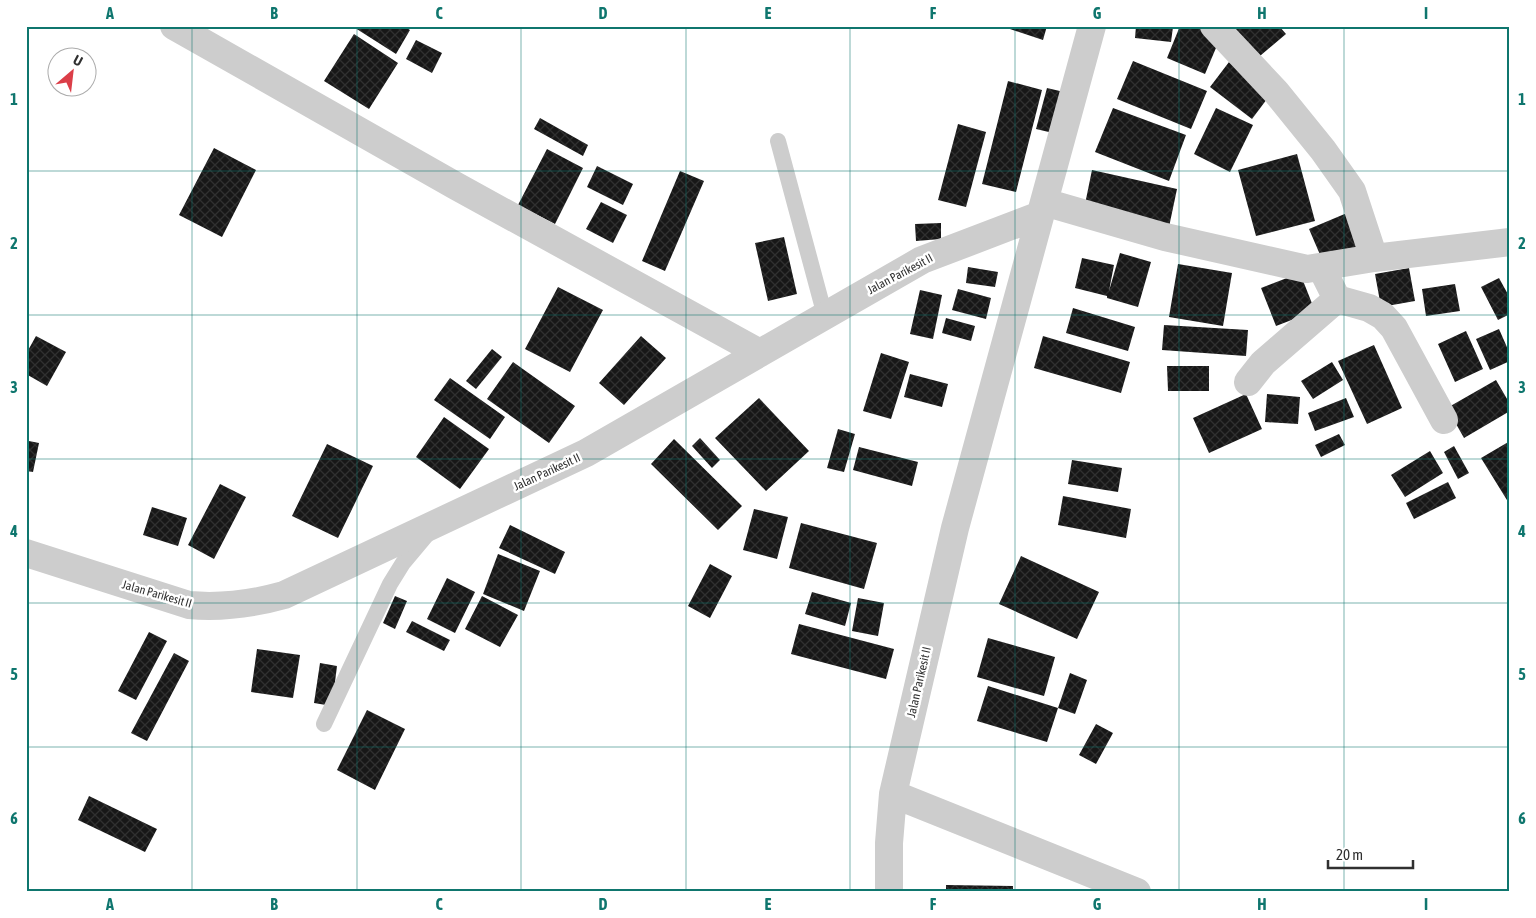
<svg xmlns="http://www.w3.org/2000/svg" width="1536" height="918" font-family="'Asap Condensed',sans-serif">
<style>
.building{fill:url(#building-cross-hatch)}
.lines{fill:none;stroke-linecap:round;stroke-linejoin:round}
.lane{stroke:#cdcdcd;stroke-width:16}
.street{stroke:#cdcdcd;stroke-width:28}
.grid{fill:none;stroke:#0f766e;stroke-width:1;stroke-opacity:0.55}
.labels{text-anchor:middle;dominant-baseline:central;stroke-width:5;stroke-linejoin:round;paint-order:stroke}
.street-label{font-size:12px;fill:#303030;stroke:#fff}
.neatline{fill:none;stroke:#0f766e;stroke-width:2}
.grid-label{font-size:16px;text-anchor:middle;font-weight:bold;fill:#0f766e}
</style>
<defs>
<pattern id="building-cross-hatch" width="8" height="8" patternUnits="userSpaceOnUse" patternTransform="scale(1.25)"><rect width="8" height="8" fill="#171717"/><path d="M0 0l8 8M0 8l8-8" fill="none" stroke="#303030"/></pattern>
</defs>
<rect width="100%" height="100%" fill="#fff"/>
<!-- building -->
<path class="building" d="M352,26H404L410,30L396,54Z
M1001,26H1047L1043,40Z
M1136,26L1173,27L1171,42L1135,38Z
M1180,26H1197L1221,36L1205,74L1167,58Z
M1226,26H1279L1286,34L1254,61Z
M354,34L398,63L369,109L324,81Z
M416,40L442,53L432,73L406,59Z
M1133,61L1207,91L1191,129L1117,99Z
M1229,62L1270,95L1252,119L1210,87Z
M1008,81L1042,90L1016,192L982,184Z
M1047,88L1064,92L1053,133L1036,129Z
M1113,108L1186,135L1169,181L1095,152Z
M1216,108L1253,125L1230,172L1194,154Z
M540,118L588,145L583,156L534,129Z
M958,124L986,132L966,207L938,200Z
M214,148L256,170L222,237L179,215Z
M547,149L583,168L555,224L518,205Z
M1297,154L1315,221L1256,236L1238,170Z
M597,166L633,184L623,205L587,187Z
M1092,170L1177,189L1169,227L1084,209Z
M680,171L704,181L665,271L642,261Z
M601,202L627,215L613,243L586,229Z
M1347,213L1362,249L1324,264L1309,229Z
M941,223V239L916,241L915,224Z
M784,237L797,294L768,301L755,243Z
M1120,253L1151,262L1138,307L1107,298V296L1075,288L1082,258L1114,265L1109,291Z
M1178,264L1232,273L1223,326L1169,317Z
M968,267L998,272L995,287L966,283Z
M1409,268L1415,301L1381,307L1375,274Z
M1300,273L1315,311L1276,326L1261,288Z
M1499,278L1510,298V314L1498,320L1481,287Z
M1455,284L1460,311L1426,316L1422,289Z
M558,287L603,310L570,372L525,349Z
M958,289L991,298L986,319L952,310Z
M920,290L942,295L933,339L910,334Z
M1073,308L1135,327L1128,351L1066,333Z
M946,318L975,326L971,341L942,333Z
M1164,325L1248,330L1246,356L1162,350Z
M1499,329L1510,354V361L1490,370L1476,339Z
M1466,331L1483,369L1455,382L1438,344Z
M36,336L66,352L47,386L26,374V354Z
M641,336L666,358L624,405L599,383Z
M1043,336L1130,362L1121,393L1034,368Z
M1374,345L1402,408L1367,424L1338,361Z
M492,349L502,357L476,389L466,381Z
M881,353L909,362L891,419L863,411Z
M513,362L575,406L549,443L487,399Z
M1332,362L1343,380L1313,399L1301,381Z
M1167,366H1209V391H1168Z
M910,374L948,384L942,407L904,397Z
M450,378L505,417L490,439L434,400Z
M1496,380L1510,404V411L1464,438L1447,408Z
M1246,394L1262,429L1209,453L1193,418Z
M1267,394L1300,397L1298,424L1265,422Z
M759,398L809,451L766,491L715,438Z
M1346,398L1354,417L1315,431L1308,413Z
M444,417L489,449L460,489L416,457Z
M838,429L855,434L844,472L827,468Z
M1339,434L1345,445L1321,457L1315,445Z
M700,438L720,460L712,468L692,446Z
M674,439L742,506L718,530L651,464Z
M29,441L39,443L33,472L26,471V454Z
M1510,441V505L1481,458Z
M327,444L373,466L338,538L292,516Z
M1454,446L1469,473L1458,479L1444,452Z
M859,447L918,462L912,486L853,470Z
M1430,451L1443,473L1405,497L1391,475Z
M1072,460L1122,468L1118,492L1068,484Z
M1448,482L1456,498L1414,519L1406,503Z
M220,484L246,497L214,559L188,545Z
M1063,496L1131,509L1126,538L1058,525Z
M152,507L187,518L178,546L143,535Z
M754,509L788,517L777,559L743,550Z
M801,523L877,543L864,589L789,568Z
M510,525L565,552L555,574L499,548Z
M498,554L540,571L524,611L483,594Z
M1021,556L1099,592L1077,639L999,604Z
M710,564L732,576L710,618L688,606Z
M447,578L475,592L455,633L427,619Z
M812,592L851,603L845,626L805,614Z
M395,596L407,601L395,629L383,623Z
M482,596L518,615L500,647L465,629Z
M858,598L884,603L878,636L852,631Z
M412,621L450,640L444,651L406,632Z
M799,624L894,649L886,679L791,654Z
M149,632L167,641L136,700L118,691Z
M988,638L1055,657L1044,696L977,677Z
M257,649L300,655L293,698L251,692Z
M174,653L189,661L147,741L131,733Z
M320,663L337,666L332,706L314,703Z
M1070,673L1087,680L1075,714L1058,708L1047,742L977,721L988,686L1058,708Z
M367,710L405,729L375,790L337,770Z
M1096,724L1113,733L1096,764L1079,755Z
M89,796L157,829L145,852L78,820Z
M946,885L1013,886V892H946Z"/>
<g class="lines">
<!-- lane -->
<path class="lane" d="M778,141L825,316
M324,724L390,584L403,563L429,532"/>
<!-- street -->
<path class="street" d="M174,26L456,186L760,353
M1214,26L1276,92L1323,150L1352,191L1374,258
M1044,202L1165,237L1307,269L1374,258L1510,242
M1321,267L1337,299L1369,308L1383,316L1394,328L1444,420
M1248,382L1263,363L1337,299
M26,553L189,605C223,608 252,604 284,595L586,453L922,260L1040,215
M893,794L1137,892
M889,892V843L893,794L955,528L1092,26"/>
</g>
<!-- grid -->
<path class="grid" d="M192,26V892M357,26V892M521,26V892M686,26V892M850,26V892M1015,26V892M1179,26V892M1344,26V892M26,171H1510M26,315H1510M26,459H1510M26,603H1510M26,747H1510"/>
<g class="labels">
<!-- street labels -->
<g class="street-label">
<text transform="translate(900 274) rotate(-28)">Jalan Parikesit II</text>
<text transform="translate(547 472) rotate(-25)">Jalan Parikesit II</text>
<text transform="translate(157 594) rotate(16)">Jalan Parikesit II</text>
<text transform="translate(919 682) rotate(-77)">Jalan Parikesit II</text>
</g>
</g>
<!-- border -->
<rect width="1536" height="918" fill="none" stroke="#ffffff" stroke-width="55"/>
<!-- north arrow -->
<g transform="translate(72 72) rotate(28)"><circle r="24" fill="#ffffff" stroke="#acacac"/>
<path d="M0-4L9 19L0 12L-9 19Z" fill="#db3e48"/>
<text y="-8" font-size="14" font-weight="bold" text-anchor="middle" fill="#303030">U</text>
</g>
<!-- scale -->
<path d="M1328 860v8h85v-8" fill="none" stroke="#303030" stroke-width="2.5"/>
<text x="1336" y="860" font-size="15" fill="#303030" stroke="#ffffff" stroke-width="4" paint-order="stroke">20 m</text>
<rect x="28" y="28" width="1480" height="862" class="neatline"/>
<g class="grid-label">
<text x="110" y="19">A</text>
<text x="274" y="19">B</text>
<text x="439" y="19">C</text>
<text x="603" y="19">D</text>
<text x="768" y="19">E</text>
<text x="933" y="19">F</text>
<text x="1097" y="19">G</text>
<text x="1262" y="19">H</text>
<text x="1426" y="19">I</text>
<text x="14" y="105">1</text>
<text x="1522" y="105">1</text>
<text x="14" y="249">2</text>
<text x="1522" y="249">2</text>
<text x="14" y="393">3</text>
<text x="1522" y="393">3</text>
<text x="14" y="537">4</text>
<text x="1522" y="537">4</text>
<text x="14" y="680">5</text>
<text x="1522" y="680">5</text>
<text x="14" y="824">6</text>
<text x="1522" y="824">6</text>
<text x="110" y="910">A</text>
<text x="274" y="910">B</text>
<text x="439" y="910">C</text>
<text x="603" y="910">D</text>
<text x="768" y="910">E</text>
<text x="933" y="910">F</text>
<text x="1097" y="910">G</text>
<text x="1262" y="910">H</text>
<text x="1426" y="910">I</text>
</g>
</svg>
